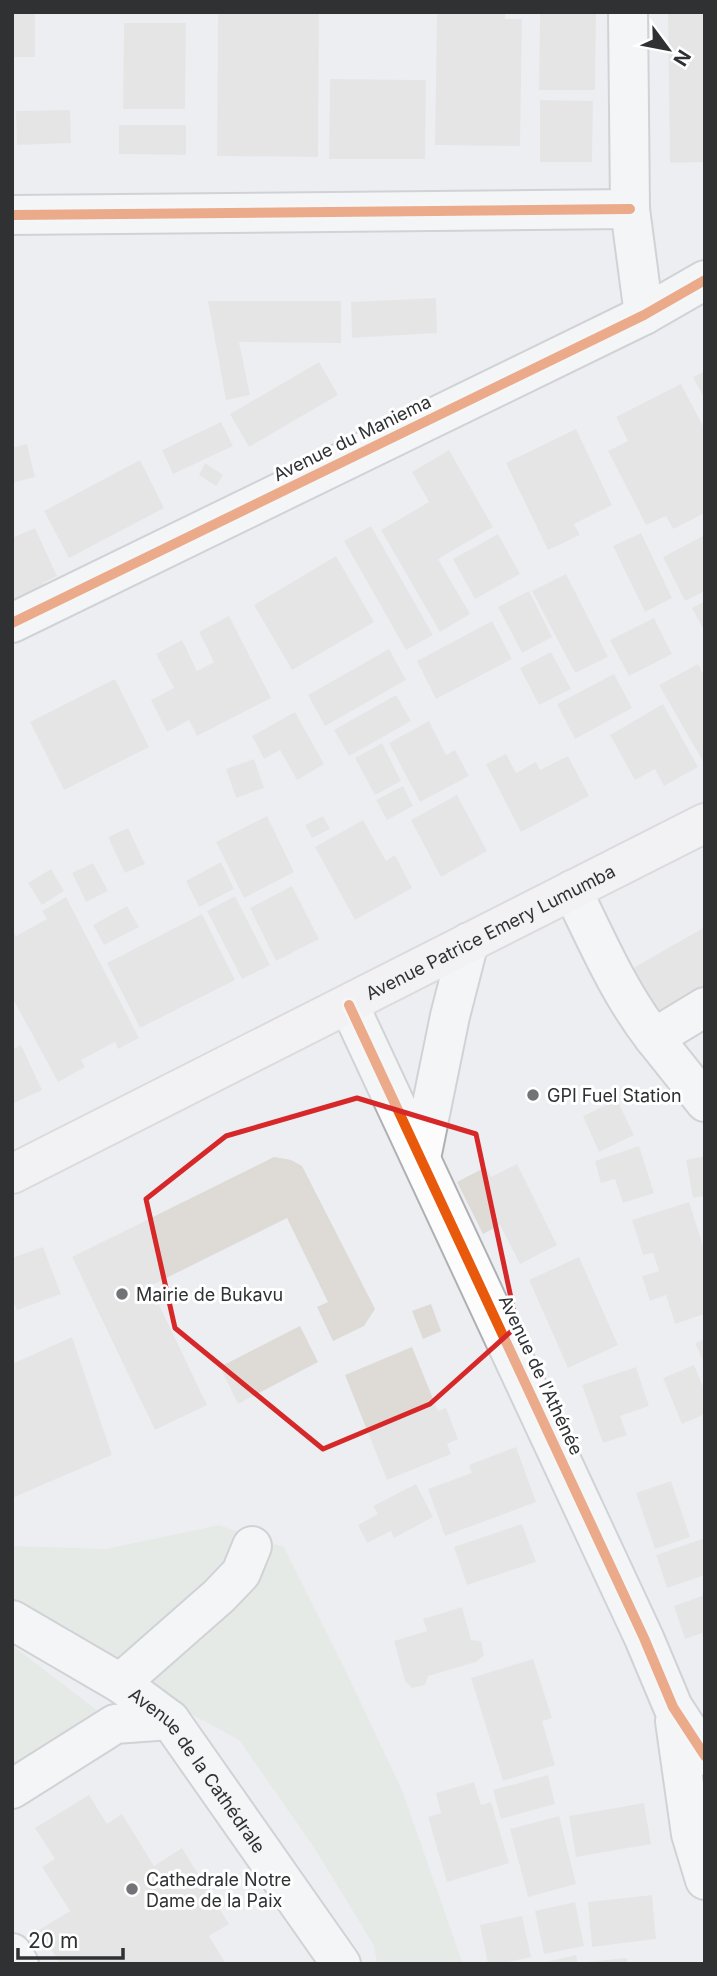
<svg xmlns="http://www.w3.org/2000/svg" width="717" height="1976" font-family="Inter,sans-serif">
<style>
.green{fill:#dde5d9}
.building{fill:#dedad5}
.lines{fill:none;stroke-linecap:round;stroke-linejoin:round}
.minor-casing{stroke:#afb0b3;stroke-width:42}
.major-casing{stroke:#c8c2c4;stroke-width:42}
.minor{stroke:#fcfcfd;stroke-width:38}
.major{stroke:#f8f5f5;stroke-width:38}
.cycleway-casing{stroke:#fff;stroke-width:15}
.cycleway{stroke:#e8590c;stroke-width:10}
.marked{fill:none;stroke:#d62828;stroke-width:5;stroke-linejoin:round}
.poi-dot{fill:#717376;stroke:#fff;stroke-width:2.5}
.labels{text-anchor:middle;dominant-baseline:central;stroke-width:6;stroke-linejoin:round;paint-order:stroke}
.street-label{font-size:18px;fill:#2f3133;stroke:#fff}
.poi-label{font-size:18px;fill:#2f3133;stroke:#fff;text-anchor:start}
</style>
<rect width="100%" height="100%" fill="#eceef2"/>
<!-- green -->
<path class="green" d="M219,1525L284,1547L344,1667L402,1790L463,1964H377L374,1946L315,1849L239,1740L12,1617V1546L106,1549Z
M12,1645L115,1724L12,1789Z"/>
<!-- building -->
<path class="building" d="M12,12H35V57H12Z
M218,12H319L318,157L217,156Z
M437,12H505V19H522L520,146L435,145Z
M540,12H596L595,90H539Z
M668,12H705V162L670,163Z
M124,23H186L185,109H123Z
M330,79L426,80L425,159H329Z
M540,100L593,101L592,162H540Z
M70,110L71,143L17,145L16,111Z
M119,125H186V155L119,154Z
M436,298L437,333L352,338L351,302Z
M208,301H341V343L239,342L250,395L226,400Z
M319,362L338,395L249,447L230,414Z
M705,371V400L693,377Z
M681,384L705,430V513L673,529L666,516L646,525L608,451L628,441L616,417Z
M221,422L233,446L173,474L162,450Z
M576,429L612,505L574,524L580,535L548,550L506,463Z
M27,444L35,477L12,483V448Z
M449,450L493,527L438,559L470,614L440,632L381,530L429,502L412,472Z
M140,460L164,508L69,558L44,511Z
M205,463L223,475L216,486L199,475Z
M371,526L433,635L406,650L344,541Z
M35,528L57,576L43,583L52,602L12,621V538Z
M641,533L672,598L645,612L613,546Z
M498,534L520,574L475,599L453,559Z
M705,535V591L685,601L663,557Z
M336,556L374,622L292,670L254,605Z
M566,574L608,657L575,673L532,591Z
M529,591L552,637L522,653L498,607Z
M705,601V632L692,608Z
M229,616L271,698L197,736L189,720L167,732L151,700L174,688L156,654L182,640L197,671L214,662L199,632Z
M654,618L672,654L629,676L610,640Z
M492,621L512,659L436,699L417,661Z
M389,649L406,680L325,726L308,695Z
M551,652L571,689L539,705L520,668Z
M698,664L705,677V765L659,685Z
M614,674L632,708L575,739L557,704Z
M115,679L149,747L64,790L30,722Z
M396,695L411,721L349,756L334,730Z
M663,704L698,767L664,786L655,769L635,780L610,735Z
M295,712L324,764L297,780L280,750L264,759L252,736Z
M429,721L446,755L455,750L469,776L420,802L389,743Z
M382,743L401,781L375,795L355,758Z
M506,754L516,773L536,762L540,770L568,756L589,796L521,832L486,764Z
M254,759L264,788L236,798L226,769Z
M403,786L413,806L387,820L376,800Z
M457,795L487,851L441,877L411,820Z
M267,816L294,872L244,898L216,842Z
M323,816L330,829L312,838L305,825Z
M363,820L386,861L395,855L412,888L355,920L315,847Z
M128,828L145,864L125,873L108,837Z
M221,862L234,889L199,907L186,881Z
M93,863L108,891L86,902L72,873Z
M51,869L64,891L42,905L28,883Z
M292,886L319,939L276,961L250,908Z
M235,896L270,965L242,979L207,911Z
M66,897L139,1038L118,1049L115,1042L81,1060L85,1067L58,1082L12,997V929L16,936L47,919L42,911Z
M127,906L139,927L104,945L93,925Z
M202,914L235,980L140,1028L107,963Z
M705,927V998L651,1029L621,975Z
M21,1045L42,1090L12,1104V1050Z
M617,1100L634,1135L599,1152L583,1116Z
M639,1146L654,1193L623,1203L615,1179L601,1183L595,1161Z
M705,1156V1196L693,1198L686,1160Z
M274,1157L291,1160L302,1166L375,1309L364,1326L333,1341L317,1307L328,1302L287,1218L150,1286L207,1405L155,1430L72,1257Z
M517,1164L557,1245L520,1264L500,1225L483,1234L457,1182L486,1167L491,1177Z
M689,1202L705,1252V1314L675,1324L666,1295L650,1301L642,1276L659,1271L653,1253L643,1255L632,1220Z
M43,1247L61,1294L17,1310L12,1298V1258Z
M579,1257L618,1345L568,1368L529,1280Z
M431,1304L441,1331L423,1339L412,1311Z
M300,1326L318,1362L238,1404L220,1367Z
M72,1337L112,1455L12,1498V1364Z
M705,1339V1366L695,1343Z
M412,1347L438,1411L446,1408L458,1439L447,1444L451,1454L387,1480L345,1375Z
M694,1365L705,1391V1414L682,1424L663,1378Z
M636,1367L649,1406L620,1416L627,1435L603,1443L582,1385Z
M516,1447L536,1502L445,1536L428,1489L472,1473L469,1465Z
M671,1481L690,1537L655,1549L636,1493Z
M416,1484L433,1517L394,1538L391,1531L367,1543L358,1525L378,1514L373,1506Z
M522,1524L536,1562L467,1585L454,1547Z
M705,1538V1575L667,1588L656,1555Z
M705,1595V1632L685,1639L674,1606Z
M462,1607L471,1640L481,1641L484,1655L476,1662L428,1676L425,1685L412,1688L405,1681L394,1641L427,1631L423,1619Z
M533,1659L552,1718L542,1721L555,1765L503,1781L471,1678Z
M548,1775L555,1804L501,1819L493,1790Z
M474,1782L481,1805L491,1802L509,1863L447,1882L428,1817L441,1813L436,1793Z
M89,1795L107,1824L122,1814L154,1866L182,1848L229,1924L209,1936L226,1964H60L39,1930L70,1911L42,1867L55,1859L35,1828Z
M644,1803L651,1844L576,1857L569,1816Z
M559,1816L576,1884L528,1897L510,1829Z
M652,1895L656,1939L592,1947L588,1902Z
M575,1902L584,1946L544,1954L535,1911Z
M522,1916L531,1957L499,1964H488L480,1925Z
M576,1955L578,1964H542V1963Z
M627,1958L628,1964H586V1962Z"/>
<g class="lines">
<defs>
<g id="minor">
<path d="M628,12L630,209L644,315"/>
<path d="M12,215L630,209"/>
<path d="M12,623L644,315L705,280"/>
<path d="M572,890C597,941 619,993 654,1038"/>
<path d="M349,1005L644,1638L673,1707L705,1756"/>
<path d="M705,1007L654,1038L705,1102"/>
<path d="M421,1158L450,1016L469,942"/>
<path id="s1" d="M12,1620L120,1683L170,1720L341,1964"/>
<path d="M120,1683L219,1596L241,1573L252,1546"/>
<path d="M675,1721L691,1834L705,1880"/>
<path d="M12,1789L115,1724L170,1720"/>
<path d="M12,1953L19,1964"/>
</g>
<g id="major">
<path id="s2" d="M12,1174L705,823"/>
</g>
</defs>
<!-- minor casing -->
<use href="#minor" class="minor-casing"/>
<!-- major casing -->
<use href="#major" class="major-casing"/>
<!-- minor -->
<use href="#minor" class="minor"/>
<!-- major -->
<use href="#major" class="major"/>
<defs>
<path id="cycleway" d="M12,215L630,209
M12,623L644,315L705,280
M349,1005L644,1638L673,1707L705,1756"/>
</defs>
<!-- cycleway casing -->
<use href="#cycleway" class="cycleway-casing"/>
<!-- cycleway -->
<use href="#cycleway" class="cycleway"/>
</g>
<!-- marked area -->
<path d="M0 0H717V1976H0ZM357,1098L476,1134L517,1326L430,1404L323,1449L175,1328L146,1199L226,1136Z" fill="#eceef2" fill-opacity=".55" fill-rule="evenodd"/>
<path class="marked" d="M357,1098L476,1134L517,1326L430,1404L323,1449L175,1328L146,1199L226,1136Z"/>
<!-- markers -->
<g class="poi-dot">
<circle cx="533" cy="1095" r="7"/>
<circle cx="122" cy="1294" r="7"/>
<circle cx="132" cy="1889" r="7"/>
</g>
<g class="labels">
<!-- street labels -->
<g class="street-label">
<text transform="translate(352 438) rotate(-26)">Avenue du Maniema</text>
<text stroke="none"><textPath href="#s2" startOffset="536">Avenue Patrice Emery Lumumba</textPath></text>
<text transform="translate(541 1375) rotate(65)">Avenue de l'Athénée</text>
<text stroke="none"><textPath href="#s1" startOffset="243">Avenue de la Cathédrale</textPath></text>
</g>
<!-- poi labels -->
<g class="poi-label">
<text x="547" y="1095">GPI Fuel Station</text>
<text x="136" y="1294">Mairie de Bukavu</text>
<text x="146" y="1879">Cathedrale Notre<tspan x="146" dy="21">Dame de la Paix</tspan></text>
</g>
</g>
<!-- border -->
<rect width="717" height="1976" fill="none" stroke="#2f3133" stroke-width="28"/>
<!-- north arrow -->
<g transform="translate(668 49) rotate(122)" stroke="#ffffff" stroke-width="5" paint-order="stroke">
<path d="M0-5L12 26L0 18L-12 26Z" fill="#2f3133"/>
<text y="-10" font-size="19" font-weight="bold" text-anchor="middle" fill="#2f3133">N</text>
</g>
<!-- scale -->
<path d="M18 1948v10h105v-10" fill="none" stroke="#2f3133" stroke-width="3.5"/>
<text x="28" y="1948" font-size="21" fill="#2f3133" stroke="#ffffff" stroke-width="5" paint-order="stroke">20 m</text>
</svg>
